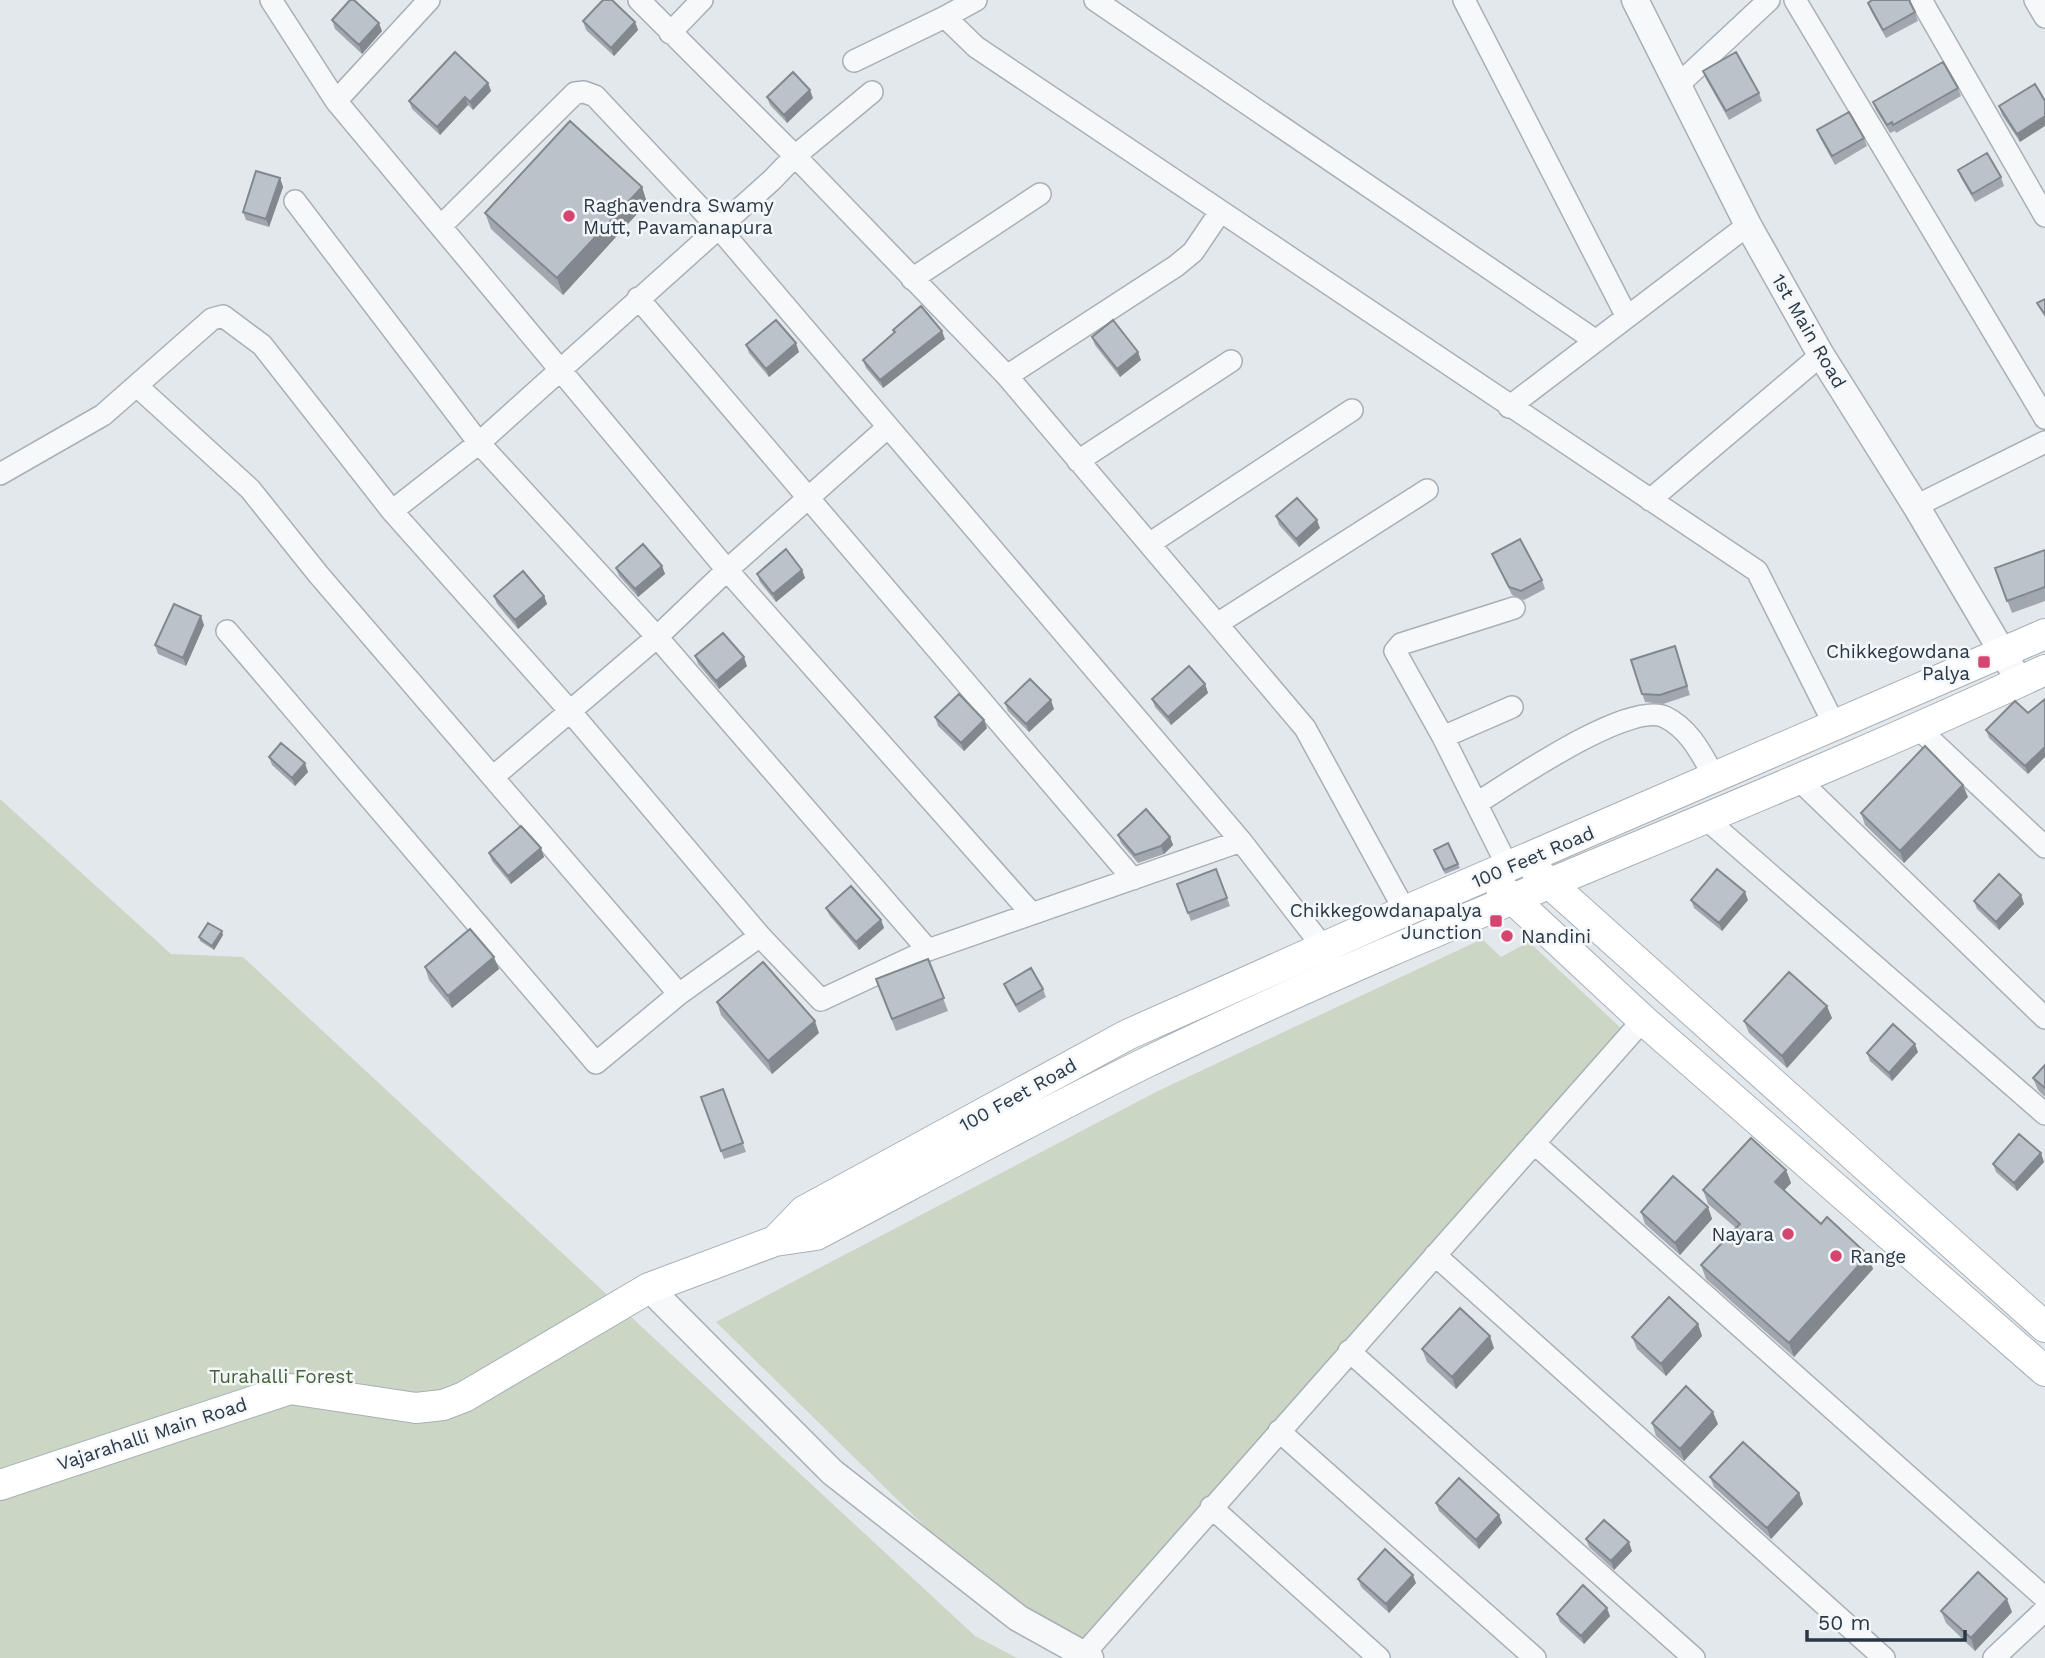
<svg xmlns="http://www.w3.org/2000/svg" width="2045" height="1658" font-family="'Work Sans',sans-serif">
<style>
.green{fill:#cbd6c4}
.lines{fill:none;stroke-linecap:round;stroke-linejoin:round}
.minor-casing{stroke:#a8b0b7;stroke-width:24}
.tertiary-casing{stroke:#a8b0b7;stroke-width:29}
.secondary-casing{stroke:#a8b0b7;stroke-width:32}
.minor{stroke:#f7f8fa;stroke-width:21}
.tertiary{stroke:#f7f8fa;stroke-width:26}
.secondary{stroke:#fff;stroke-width:30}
.wall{fill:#a0a7ae}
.shaded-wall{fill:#82888d}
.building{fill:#bac2ca;stroke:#82888d;stroke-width:2}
.poi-dot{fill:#d5456f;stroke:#f4f7f9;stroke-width:2.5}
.labels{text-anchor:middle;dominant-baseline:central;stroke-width:5;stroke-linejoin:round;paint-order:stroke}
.poi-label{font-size:19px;fill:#2a3845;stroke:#f4f7f9;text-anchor:start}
.street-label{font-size:19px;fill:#2a3845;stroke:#f4f7f9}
.park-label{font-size:19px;fill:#456237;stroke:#f4f7f9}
</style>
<rect width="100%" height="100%" fill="#e3e8ec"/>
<!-- green -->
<path class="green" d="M0,799L171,954L243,957L975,1636L1017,1658H0Z
M1482,939L1501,957L1529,942L1622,1029L1077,1644L1006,1606L716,1322L1158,1091Z"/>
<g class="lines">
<defs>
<path id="minor" d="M271,0L336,101L727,570L1032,914
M976,0L945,17L976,47L1757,571L1835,726
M1095,0L1596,341
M1464,0L1627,317
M1795,0L2045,418
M1921,0L2045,216
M2035,0L2045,17
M670,33L702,0
M854,61L945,17
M1678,85L1769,0
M872,92L795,156L1007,376
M336,101L429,0
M295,201L479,443L657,637L928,950
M1220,212L1193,252L1176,266L1007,376L1305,728L1405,911
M441,226L575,93L584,92L595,96L718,227L1241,841L1330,956
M912,279L1040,194
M638,298L1133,879
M137,386L250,489L318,574L679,994
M1509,407L1748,225
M1078,461L1231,361
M0,474L103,415L212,319L223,316L262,345L392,511L569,710L760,936
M1650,500L1821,355
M1916,506L2045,442
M392,511L479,443L772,180L795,156L639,0
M1149,544L1352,410
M1217,624L1427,490
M227,631L596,1063L679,994L760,936L821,1000L928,950L1241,841
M1919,729L2045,847
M1443,737L1512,707
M493,777L657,637L727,570L888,427
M1797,778L2045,1018
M1477,803C1511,782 1629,700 1665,717C1690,729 1702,755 1715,778
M1705,818L2045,1114
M1508,867L1443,737L1395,651L1401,644L1514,608
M1534,1143L2045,1598
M1435,1255L1884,1658
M1349,1351L1694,1658
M1279,1431L1535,1658
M1211,1507L1379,1658
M1083,1655L1643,1020
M1994,1658L2045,1610"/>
<path id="tertiary" d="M1635,0L1748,225L1821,355L1916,506L2020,682
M649,1288L832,1472L1018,1618L1090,1658"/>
<path id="secondary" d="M1537,872L2045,1327
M1501,888L1643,1020L2045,1371
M775,1241L804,1211L1127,1035L1405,911L2045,634
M0,1485L290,1389L416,1408L443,1405L464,1397L649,1288L775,1241L816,1235C924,1178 1032,1119 1141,1065C1437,921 1747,809 2045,670"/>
</defs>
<!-- minor casing -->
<use href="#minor" class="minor-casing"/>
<!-- tertiary casing -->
<use href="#tertiary" class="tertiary-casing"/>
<!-- secondary casing -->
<use href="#secondary" class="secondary-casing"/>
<!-- minor -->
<use href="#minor" class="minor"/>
<!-- tertiary -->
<use href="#tertiary" class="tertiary"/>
<!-- secondary -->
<use href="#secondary" class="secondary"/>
</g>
<!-- wall -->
<path class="wall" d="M1868,3L1915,12L1918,21L1886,38L1871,11Z
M332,20L382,31L362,54L335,29Z
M583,21L635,22L638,30L614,56L586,30Z
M1703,71L1759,93L1762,101L1729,120L1706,79Z
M488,83L491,91L473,110L468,105L440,135L412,109L409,101Z
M2035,84L2020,142L2002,115L1999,106Z
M1958,88L1961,96L1896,133L1895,131L1890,133L1876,110L1873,102Z
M767,97L813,98L787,123L770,105Z
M1817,130L1864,138L1867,146L1835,165L1820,138Z
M1958,170L2001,177L2004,186L1975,202L1961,178Z
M280,178L283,187L269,227L246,220L243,212Z
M642,187L647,203L563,295L491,229L485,213Z
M893,330L945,339L883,388L866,368L863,360L895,333Z
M1092,337L1141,360L1120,377L1095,345Z
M746,345L799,352L769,377L749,353Z
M1276,516L1320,528L1299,547L1279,525Z
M2045,550V601L2012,613L1995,568Z
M1492,554L1542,580L1545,589L1524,600L1512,595Z
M662,566L665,574L638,597L619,576L616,568Z
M802,570L805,578L776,602L760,582L757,574Z
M494,596H544L547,604L518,629L497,604Z
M204,625L186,666L158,654L155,645Z
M1675,646L1690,695L1663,704L1645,702L1631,660Z
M695,656L747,666L719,689L698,664Z
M1205,684L1208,693L1171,725L1155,707L1152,699Z
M1005,703L1054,709L1029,732L1008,711Z
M2028,713V774L1989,738L1986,730Z
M935,717L987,728L964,751L938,726Z
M269,757L308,772L295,786L272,765Z
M1968,797L1904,863L1865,825L1861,813Z
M1118,835L1170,837L1173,845L1164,854L1138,863L1121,843Z
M541,848L544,857L511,884L492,861L489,853Z
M1434,850L1458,864L1460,868L1445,874Z
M1216,869L1230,906L1191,921L1177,884Z
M2021,895L2024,904L1999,930L1977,909L1974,901Z
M1691,900H1748L1722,931L1694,908Z
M826,908L881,920L884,928L859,950L830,916Z
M223,935L214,950L200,941L199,937Z
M928,959L948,1011L896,1031L876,979Z
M425,967L499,969L452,1008L429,980Z
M1004,984L1043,989L1046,997L1019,1013L1007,992Z
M717,1002L819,1033L772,1074L721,1015Z
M1832,1018L1787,1068L1749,1033L1744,1021Z
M1918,1052L1892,1081L1870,1061L1867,1053Z
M2045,1065V1097L2038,1090L2033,1078Z
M723,1089L746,1152L724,1159L701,1097Z
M2044,1162L2017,1191L1996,1172L1993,1164Z
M1786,1170L1791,1183L1784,1190L1821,1224L1868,1255L1873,1269L1794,1357L1706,1279L1701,1265L1736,1228L1708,1204L1703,1190Z
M1708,1207L1712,1219L1680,1255L1645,1224L1641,1212Z
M1698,1324L1702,1336L1666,1376L1637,1349L1632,1337Z
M1494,1348L1456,1389L1427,1362L1422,1349Z
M1652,1423L1718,1424L1684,1461L1656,1436Z
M1710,1477L1799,1493L1803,1504L1771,1539L1714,1487Z
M1436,1503L1499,1515L1502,1523L1479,1549L1439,1511Z
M1586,1539L1632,1551L1614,1570L1589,1547Z
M1358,1579L1416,1583L1389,1613L1361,1587Z
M1941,1611L2012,1612L1975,1651L1946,1623Z
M1557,1614L1610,1616L1584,1644L1560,1622Z"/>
<!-- shaded-wall -->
<path class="shaded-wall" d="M635,22L638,30L614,56L611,48Z
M379,23L382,31L362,54L359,45Z
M488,83L491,91L473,110L470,102Z
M810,90L813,98L787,123L784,115Z
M465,97L468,105L440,135L437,127Z
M2045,116V126L2020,142L2017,134Z
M280,178L283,187L269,227L266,219Z
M642,187L647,203L563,295L557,278Z
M942,331L945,339L883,388L880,380Z
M796,343L799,352L769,377L766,369Z
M1138,352L1141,360L1120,377L1117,369Z
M1317,520L1320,528L1299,547L1296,539Z
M662,566L665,574L638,597L635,589Z
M802,570L805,578L776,602L773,594Z
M544,596L547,604L518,629L515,620Z
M201,616L204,625L186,666L183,658Z
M744,657L747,666L719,689L716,681Z
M1205,684L1208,693L1171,725L1168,717Z
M1051,700L1054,709L1029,732L1026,724Z
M984,720L987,728L964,751L961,743Z
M2045,747V757L2028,774L2025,766Z
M305,763L308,772L295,786L292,778Z
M1963,785L1968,797L1904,863L1900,851Z
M1170,837L1173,845L1164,854L1161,846Z
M541,848L544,857L511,884L508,876Z
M1745,892L1748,900L1722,931L1719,923Z
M2021,895L2024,904L1999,930L1996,922Z
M881,920L884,928L859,950L856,942Z
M222,931L223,935L214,950L212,946Z
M494,957L499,969L452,1008L448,996Z
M1827,1006L1832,1018L1787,1068L1782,1056Z
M815,1021L819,1033L772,1074L768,1061Z
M1915,1044L1918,1052L1892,1081L1889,1073Z
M2041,1153L2044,1162L2017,1191L2014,1183Z
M1786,1170L1791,1183L1780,1195L1775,1182Z
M1708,1207L1712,1219L1680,1255L1675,1243Z
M1868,1255L1873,1269L1794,1357L1789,1343Z
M1698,1324L1702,1336L1666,1376L1661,1364Z
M1490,1336L1494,1348L1456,1389L1452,1377Z
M1713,1412L1718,1424L1684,1461L1680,1449Z
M1799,1493L1803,1504L1771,1539L1767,1528Z
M1499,1515L1502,1523L1479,1549L1476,1540Z
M1629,1542L1632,1551L1614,1570L1611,1561Z
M1413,1575L1416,1583L1389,1613L1386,1604Z
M2007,1599L2012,1612L1975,1651L1971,1638Z
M1607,1608L1610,1616L1584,1644L1581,1636Z"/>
<!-- building -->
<path class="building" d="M350,0H354L379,23L359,45L332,20Z
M603,0H612L635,22L611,48L583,21Z
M1872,0H1909L1915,12L1883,30L1868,3Z
M455,52L488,83L470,102L465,97L437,127L409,101Z
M1736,52L1759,93L1726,111L1703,71Z
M1943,62L1958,88L1893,125L1892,122L1887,125L1873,102Z
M793,72L810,90L784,115L767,97Z
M2035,84L2045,101V116L2017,134L1999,106Z
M1849,112L1864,138L1832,156L1817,130Z
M570,121L642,187L557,278L485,213Z
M1987,153L2001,177L1972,194L1958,170Z
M256,171L280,178L266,219L243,212Z
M2045,299V315L2037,303Z
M921,306L942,331L880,380L863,360L895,332L893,330Z
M776,320L796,343L766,369L746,345Z
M1113,320L1138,352L1117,369L1092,337Z
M1297,498L1317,520L1296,539L1276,516Z
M1520,539L1542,580L1521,591L1509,587L1492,554Z
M643,544L662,566L635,589L616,568Z
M786,549L802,570L773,594L757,574Z
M2045,550V587L2007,601L1995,568Z
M523,571L544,596L515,620L494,596Z
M174,604L201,616L183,658L155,645Z
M723,633L744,657L716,681L695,656Z
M1675,646L1687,686L1660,695L1642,694L1631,660Z
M1189,666L1205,684L1168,717L1152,699Z
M1030,679L1051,700L1026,724L1005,703Z
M959,694L984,720L961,743L935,717Z
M2045,699V747L2025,766L1986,730L2015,701L2028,713Z
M281,743L305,763L292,778L269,757Z
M1925,746L1963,785L1900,851L1861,813Z
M1146,809L1170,837L1161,846L1135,855L1118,835Z
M521,826L541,848L508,876L489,853Z
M1448,843L1458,864L1444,870L1434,850Z
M1216,869L1227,898L1188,913L1177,884Z
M1717,869L1745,892L1719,923L1691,900Z
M1999,874L2021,895L1996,922L1974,901Z
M851,886L881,920L856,942L826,908Z
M208,923L222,931L212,946L199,937Z
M470,929L494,957L448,996L425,967Z
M928,959L944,998L892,1019L876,979Z
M763,962L815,1021L768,1061L717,1002Z
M1031,968L1043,989L1016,1005L1004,984Z
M1789,972L1827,1006L1782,1056L1744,1021Z
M1893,1024L1915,1044L1889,1073L1867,1053Z
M2045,1065V1088L2033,1078Z
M723,1089L743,1143L721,1151L701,1097Z
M2019,1134L2041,1153L2014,1183L1993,1164Z
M1751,1138L1786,1170L1775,1182L1821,1224L1827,1217L1868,1255L1789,1343L1701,1265L1740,1224L1703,1190Z
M1673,1176L1708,1207L1675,1243L1641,1212Z
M1669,1297L1698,1324L1661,1364L1632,1337Z
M1460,1308L1490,1336L1452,1377L1422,1349Z
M1686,1386L1713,1412L1680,1449L1652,1423Z
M1743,1442L1799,1493L1767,1528L1710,1477Z
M1459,1478L1499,1515L1476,1540L1436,1503Z
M1604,1520L1629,1542L1611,1561L1586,1539Z
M1385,1549L1413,1575L1386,1604L1358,1579Z
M1978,1572L2007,1599L1971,1638L1941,1611Z
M1583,1585L1607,1608L1581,1636L1557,1614Z"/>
<!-- markers -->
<g class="poi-dot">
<circle cx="569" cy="216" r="7"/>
<rect x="1977" y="655" width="14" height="14" rx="3.5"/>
<rect x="1489" y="914" width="14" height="14" rx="3.5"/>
<circle cx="1507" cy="936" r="7"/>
<circle cx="1788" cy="1234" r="7"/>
<circle cx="1836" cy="1256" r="7"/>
</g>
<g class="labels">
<!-- poi labels -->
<g class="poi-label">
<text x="583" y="205">Raghavendra Swamy<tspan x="583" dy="22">Mutt, Pavamanapura</tspan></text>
<text x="1970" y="651" text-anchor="end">Chikkegowdana<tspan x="1970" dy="22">Palya</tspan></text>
<text x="1482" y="910" text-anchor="end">Chikkegowdanapalya<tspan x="1482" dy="22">Junction</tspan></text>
<text x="1521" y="936">Nandini</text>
<text x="1774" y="1234" text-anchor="end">Nayara</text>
<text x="1850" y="1256">Range</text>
</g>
<!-- street labels -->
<g class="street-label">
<text transform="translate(1809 331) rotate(60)">1st Main Road</text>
<text transform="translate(1533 857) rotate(-23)">100 Feet Road</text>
<text transform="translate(1018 1095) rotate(-29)">100 Feet Road</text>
<text transform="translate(152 1434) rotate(-18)">Vajarahalli Main Road</text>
</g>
<!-- park labels -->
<g class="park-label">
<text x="281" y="1376">Turahalli Forest</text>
</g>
</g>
<!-- scale -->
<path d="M1807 1630v10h158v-10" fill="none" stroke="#2a3845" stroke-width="3.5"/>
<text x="1818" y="1630" font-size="21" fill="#2a3845" stroke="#f4f7f9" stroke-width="5" paint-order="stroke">50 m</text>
</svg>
